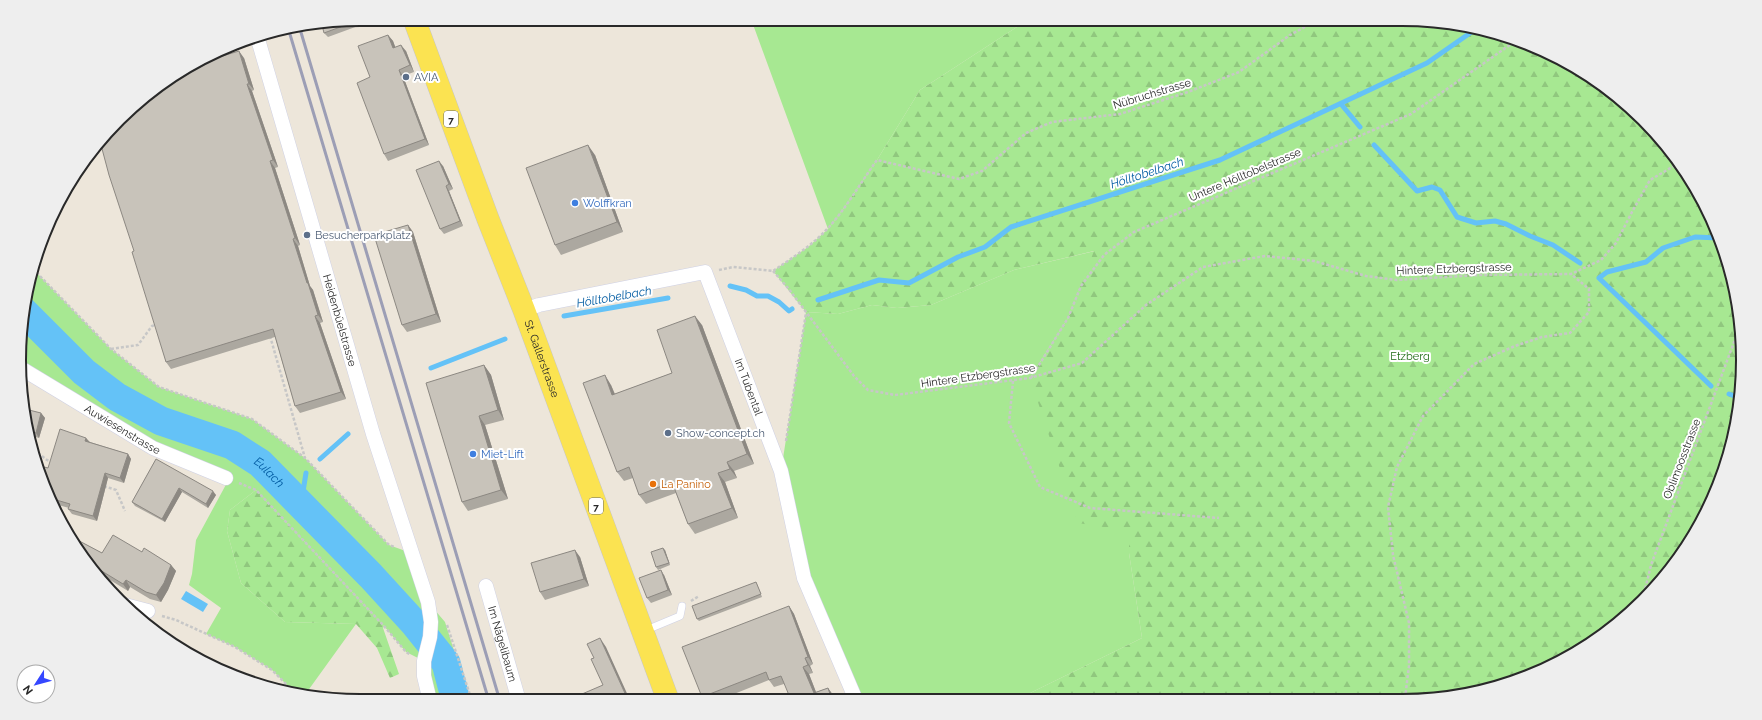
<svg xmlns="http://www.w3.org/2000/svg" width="1762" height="720" font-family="Raleway,sans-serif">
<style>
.grass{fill:#a7e892}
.forest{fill:url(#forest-firs)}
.water{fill:#64c2f7}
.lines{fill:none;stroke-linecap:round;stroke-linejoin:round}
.stream{stroke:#64c2f7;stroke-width:5}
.river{stroke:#64c2f7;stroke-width:29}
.lane-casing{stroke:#cfd1e4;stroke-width:8}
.street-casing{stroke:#cfd1e4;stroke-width:15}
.primary-casing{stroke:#c7c7c7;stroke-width:23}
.path{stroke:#c7c7c7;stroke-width:2.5;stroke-dasharray:3 2;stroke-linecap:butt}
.lane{stroke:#fff;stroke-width:7}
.street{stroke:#fff;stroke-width:14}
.primary{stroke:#fbe351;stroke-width:22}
.rail{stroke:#9c9eb5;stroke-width:3}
.wall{fill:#aca8a0}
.shaded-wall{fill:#8c8882}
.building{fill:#c8c3ba;stroke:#8c8882}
.service-dot{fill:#5c6f8a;stroke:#fff;stroke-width:1.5}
.shop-dot{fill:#3f7fe0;stroke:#fff;stroke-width:1.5}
.food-dot{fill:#e8710a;stroke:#fff;stroke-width:1.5}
.labels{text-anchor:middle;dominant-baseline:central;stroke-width:4;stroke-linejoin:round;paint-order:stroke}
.shield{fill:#fff;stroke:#696969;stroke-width:1}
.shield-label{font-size:10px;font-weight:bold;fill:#292929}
.service-label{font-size:11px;fill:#4e5e75;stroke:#fff;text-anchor:start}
.street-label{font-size:11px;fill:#292929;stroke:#fff}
.shop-label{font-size:11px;fill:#366cbe;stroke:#fff;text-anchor:start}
.park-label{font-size:11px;fill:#1e6b14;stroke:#fff}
.food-label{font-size:11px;fill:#c56008;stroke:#fff;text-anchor:start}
.water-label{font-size:12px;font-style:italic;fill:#045da3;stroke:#fff}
.rim{fill:none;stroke:#292929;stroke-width:2}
</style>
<defs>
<pattern id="forest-firs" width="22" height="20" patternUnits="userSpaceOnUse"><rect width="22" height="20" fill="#a7e892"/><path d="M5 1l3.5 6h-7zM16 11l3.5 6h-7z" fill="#90c77e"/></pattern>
</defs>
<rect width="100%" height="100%" fill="#ede6da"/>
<!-- grass -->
<path class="grass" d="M751,19H1029L920,90L877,160L839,215L828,229Z
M1095,251L1068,318L1030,378L1129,530V553L1142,638L1018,699L856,700L804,578L781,471L806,312L838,314L872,305L897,308L931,305L1014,270Z
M33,269L111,349L159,387L252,419L305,458L389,545L411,553L428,602L445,622L470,701H430L424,661L406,652L384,626L256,490L230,510L227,531L241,583L285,622L356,624L307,692L292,690L272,670L235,647L206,634L221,608L189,585L192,574L196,540L229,479L153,448L24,370L23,346L28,335L22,330V315Z"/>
<!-- forest -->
<path class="forest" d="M1029,19H1402L1511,37L1572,65L1627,103L1672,152L1708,209L1731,272L1742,337L1740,404L1725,469L1686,549L1627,617L1553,666L1447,698L1018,699L1142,638L1129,553V531L1078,523L1030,378L1068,318L1094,251L1014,270L931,305L897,308L872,305L838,314L806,312L773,271L808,247L828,229L839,215L877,160L920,90Z
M256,490L384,626L383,628L399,674L390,678L377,648L356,624L285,622L241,583L227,531L230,510Z"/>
<!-- water -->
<path class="water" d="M186,591L208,604L203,612L181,599Z"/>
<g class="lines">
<!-- stream -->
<path class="stream" d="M1341,104L1360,127
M1374,145L1417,191L1432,187L1440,190L1457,217L1476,223L1495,221L1506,224L1530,236L1553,245L1580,263
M730,286L746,290L757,296H768L779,302L789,311L792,309
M818,300L879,280L909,283L958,257L985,247L1011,227L1220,160L1427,63L1473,31
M564,316L668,298
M431,368L505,339
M1711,386L1599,278L1607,272L1646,262L1663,248L1695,237L1719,238
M1729,394L1740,398
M320,459L348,434
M301,504L306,473"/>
<!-- river -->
<path class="river" id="s1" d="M23,311L84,372L117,397L161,421L232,445L260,463L371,576L414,623L446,663L456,701"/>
<defs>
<path id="lane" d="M644,631L680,616L682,606"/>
<g id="street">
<path id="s2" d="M257,36L373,434L428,602L431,622L430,637L424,661V676L430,701"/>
<path id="s3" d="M524,310L539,305L705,272L781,471L804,578L856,700"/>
<path id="s4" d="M24,370L153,448L226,478"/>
<path id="s5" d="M486,586L519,701"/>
<path d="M125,605L148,611"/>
</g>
<g id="primary">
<path id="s6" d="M414,19L488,219L524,310L668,700"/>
</g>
</defs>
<!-- lane casing -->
<use href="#lane" class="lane-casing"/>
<!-- street casing -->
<use href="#street" class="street-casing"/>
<!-- primary casing -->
<use href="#primary" class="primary-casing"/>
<!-- path -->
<path class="path" d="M33,269L111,349L159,387L252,419L305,458L389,545L395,547
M719,270L733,267L773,271C792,258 813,245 829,227C847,207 861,182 877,160L959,179L982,171L1026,133L1052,122L1120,114L1188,92L1239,72L1290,35L1320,19
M773,271L788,288L854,376L868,390L895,395L1030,378L1082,363L1146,305L1203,267L1265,256L1314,261L1366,276L1397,280L1480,275L1571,274L1601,260L1616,243L1632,212L1650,180L1679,163
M270,336L305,458
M111,349L138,345L152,326L158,324
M1031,378L1068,318L1081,286L1104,255L1134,232L1411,114L1517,40
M1013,381L1009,423L1040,487L1090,508L1219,518
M786,441L806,313
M34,450L47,460L51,462
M239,483L256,490L384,626L406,652L411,655
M104,486L116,490L125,511
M1643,598L1651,565L1740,326
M691,601L699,596
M162,616L176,620L235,647L272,670L292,690
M447,625L472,701
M1405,698L1409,666V623L1393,555L1388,507L1397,467L1423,416L1474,364L1515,346L1542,337L1570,333L1589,312V289L1571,274"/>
<!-- lane -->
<use href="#lane" class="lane"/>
<!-- street -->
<use href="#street" class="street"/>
<!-- primary -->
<use href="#primary" class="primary"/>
<!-- rail -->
<path class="rail" d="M300,29L500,701
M289,31L489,701"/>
</g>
<!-- wall -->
<path class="wall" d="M360,19H368L369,22L328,37L324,33Z
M388,35L393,41L395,47L406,51L414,72L403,76L429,145L388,161L384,154Z
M244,58L254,90L252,91L278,167L275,168L300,245L298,246L310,286L313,290L323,322L320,323L346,399L300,413L295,406L275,337L171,369L166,362L134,251Z
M595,155L623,232L561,255L555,245Z
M443,166L453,189L449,191L463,226L444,234L440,229Z
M408,225L413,232L441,322L407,332L402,325Z
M702,325L754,464L734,471L737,478L725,482L738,518L695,534L688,524L676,493L646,504L639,495L633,478L624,481L617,472L611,385L615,394L672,373Z
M484,365L491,375L504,420L485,425L508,499L468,511L462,502Z
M41,413L45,418L39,438L29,435L26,426Z
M86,438L90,442L128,454L131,459L124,483L108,478L97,521L72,514L68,509L69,508L55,504L40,466L48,468Z
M156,459L216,495L208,508L182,492L165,522L135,506L132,502Z
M68,535L102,553L142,552L171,565L176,571L168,590L161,602L150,599L130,587L128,591L92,569Z
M665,550L670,565L658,570L656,567Z
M580,557L589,586L545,600L540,592Z
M664,575L672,595L651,603L647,598Z
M756,582L757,584L762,597L699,621L697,619Z
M789,606L794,614L813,664L810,666L813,673L809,674L816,692L828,688L833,695L834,700L784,684L774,687L769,680L719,700H704L702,697Z"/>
<!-- shaded-wall -->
<path class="shaded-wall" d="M388,35L393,41L398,54L393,48Z
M401,45L406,51L414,72L410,65Z
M239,51L244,58L254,90L249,84Z
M399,70L403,76L429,145L425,139Z
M247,84L252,91L278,167L273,160Z
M588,145L595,155L623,232L617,222Z
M270,161L275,168L300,245L295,238Z
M439,161L443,166L453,189L449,184Z
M446,186L449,191L463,226L460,221Z
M408,225L413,232L441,322L436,314Z
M293,239L298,246L310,286L313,290L323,322L318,315L307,283Z
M315,316L320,323L346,399L341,392Z
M695,316L702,325L754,464L747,454Z
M484,365L491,375L504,420L498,410Z
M605,375L611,385L619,405L612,395Z
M41,413L45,418L39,438L36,433Z
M479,416L485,425L508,499L501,490Z
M86,438L90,443L85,441Z
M128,454L131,459L124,483L120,478Z
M727,462L734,471L737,478L730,469Z
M105,473L108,478L97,521L93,516Z
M718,473L725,482L738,518L732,508Z
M179,488L182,492L165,522L162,519Z
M213,491L216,495L208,508L206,504Z
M663,548L665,550L670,565L669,563Z
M575,550L580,557L589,586L584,579Z
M171,565L176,571L168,590L161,602L156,595Z
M661,570L664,575L672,595L668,590Z
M126,580L130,587L128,591L123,584Z
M789,606L794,614L813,664L808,657Z
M600,638L606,647L630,700H628Z
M805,658L810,666L813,673L808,665Z
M803,667L809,674L819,700L814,693Z
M828,688L833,695L834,700H832Z"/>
<!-- building -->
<path class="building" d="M360,19H362L324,33L322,25Z
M388,35L393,48L401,45L410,65L399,70L425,139L384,154L357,83L370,77L358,46Z
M239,51L249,84H247L273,160L270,161L295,238L293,239L307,283H308L318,315L315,316L341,392L295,406L273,329L166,362L132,252L134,251L109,175L101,145L135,103L186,67Z
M588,145L617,222L555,245L526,168Z
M439,161L449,184L446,186L460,221L440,229L416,170Z
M408,225L436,314L402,325L374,235Z
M695,316L747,454L727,462L730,469L718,473L732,508L688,524L672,482L639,495L629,467L617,472L583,383L605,375L612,395L672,373L657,330Z
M484,365L498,410L479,416L501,490L462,502L426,383Z
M25,409L41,413L36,433L27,430L26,426Z
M60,429L86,438L85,441L128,454L120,478L105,473L93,516L68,509L70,504L53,499L40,466L48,468Z
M156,459L213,491L206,504L179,488L162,519L132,502Z
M68,535L102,553L113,535L142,552L144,548L171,565L164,583L156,595L146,592L126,580L123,584L87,562Z
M663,548L669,563L656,567L651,552Z
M575,550L584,579L540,592L531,563Z
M661,570L668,590L647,598L639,578Z
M756,582L761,594L697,619L692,606Z
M789,606L808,657L805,658L808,665L803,667L814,693L828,688L832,700H791L781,676L769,680L766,672L702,697L682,647Z
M164,636L201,654L200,656L164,637Z
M600,638L628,700H568L603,685L591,659L594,658L587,644Z"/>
<!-- markers -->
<g class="service-dot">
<circle cx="406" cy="77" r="4"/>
<circle cx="307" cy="235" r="4"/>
<circle cx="668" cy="433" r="4"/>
</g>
<g class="shop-dot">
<circle cx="575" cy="203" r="4"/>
<circle cx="473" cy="454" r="4"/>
</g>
<circle class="food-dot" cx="653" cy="484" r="4"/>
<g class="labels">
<!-- shield labels -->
<g class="shield">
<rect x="444" y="111" width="14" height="16" rx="3"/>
<rect x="589" y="498" width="14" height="16" rx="3"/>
</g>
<g class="shield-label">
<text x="451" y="119">7</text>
<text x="596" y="506">7</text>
</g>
<!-- service labels -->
<g class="service-label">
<text x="414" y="77">AVIA</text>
<text x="315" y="235">Besucherparkplatz</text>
<text x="676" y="433">Show-concept.ch</text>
</g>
<!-- street labels -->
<g class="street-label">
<text transform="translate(1152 94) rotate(-17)">Nübruchstrasse</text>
<text transform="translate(1245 175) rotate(-23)">Untere Hölltobelstrasse</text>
<text transform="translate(1454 269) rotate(-2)">Hintere Etzbergstrasse</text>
<text stroke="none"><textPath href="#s2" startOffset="296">Heidenbüelstrasse</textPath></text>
<text stroke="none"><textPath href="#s6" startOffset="363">St. Gallerstrasse</textPath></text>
<text transform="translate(978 376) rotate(-8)">Hintere Etzbergstrasse</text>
<text stroke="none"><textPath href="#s3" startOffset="308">Im Tubental</textPath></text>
<text stroke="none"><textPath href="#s4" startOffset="115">Auwiesenstrasse</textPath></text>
<text transform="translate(1682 459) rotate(-69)">Oblimoosstrasse</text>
<text stroke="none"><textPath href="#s5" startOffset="60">Im Nägelibaum</textPath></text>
</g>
<!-- shop labels -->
<g class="shop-label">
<text x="583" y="203">Wolffkran</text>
<text x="481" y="454">Miet-Lift</text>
</g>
<!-- park labels -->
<g class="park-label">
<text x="1410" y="356">Etzberg</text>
</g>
<!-- food labels -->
<g class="food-label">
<text x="661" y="484">La Panino</text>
</g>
<!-- water labels -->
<g class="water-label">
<text transform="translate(1147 173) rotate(-18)">Hölltobelbach</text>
<text transform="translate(614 297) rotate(-10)">Hölltobelbach</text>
<text stroke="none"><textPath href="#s1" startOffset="299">Eulach</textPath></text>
</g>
</g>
<!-- crop -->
<path d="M0 0H1762V720H0ZM360 26H1402A334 334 0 0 1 1736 360V360A334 334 0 0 1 1402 694H360A334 334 0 0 1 26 360V360A334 334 0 0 1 360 26Z" fill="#eee" fill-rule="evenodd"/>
<path class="rim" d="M360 26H1402A334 334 0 0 1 1736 360V360A334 334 0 0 1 1402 694H360A334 334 0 0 1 26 360V360A334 334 0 0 1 360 26Z"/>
<!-- north arrow -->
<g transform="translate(36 684) rotate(234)"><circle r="19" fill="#ffffff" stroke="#a9a9a9"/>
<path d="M0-3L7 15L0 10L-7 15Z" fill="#3547ff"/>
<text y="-6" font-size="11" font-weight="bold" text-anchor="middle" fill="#292929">N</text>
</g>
</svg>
